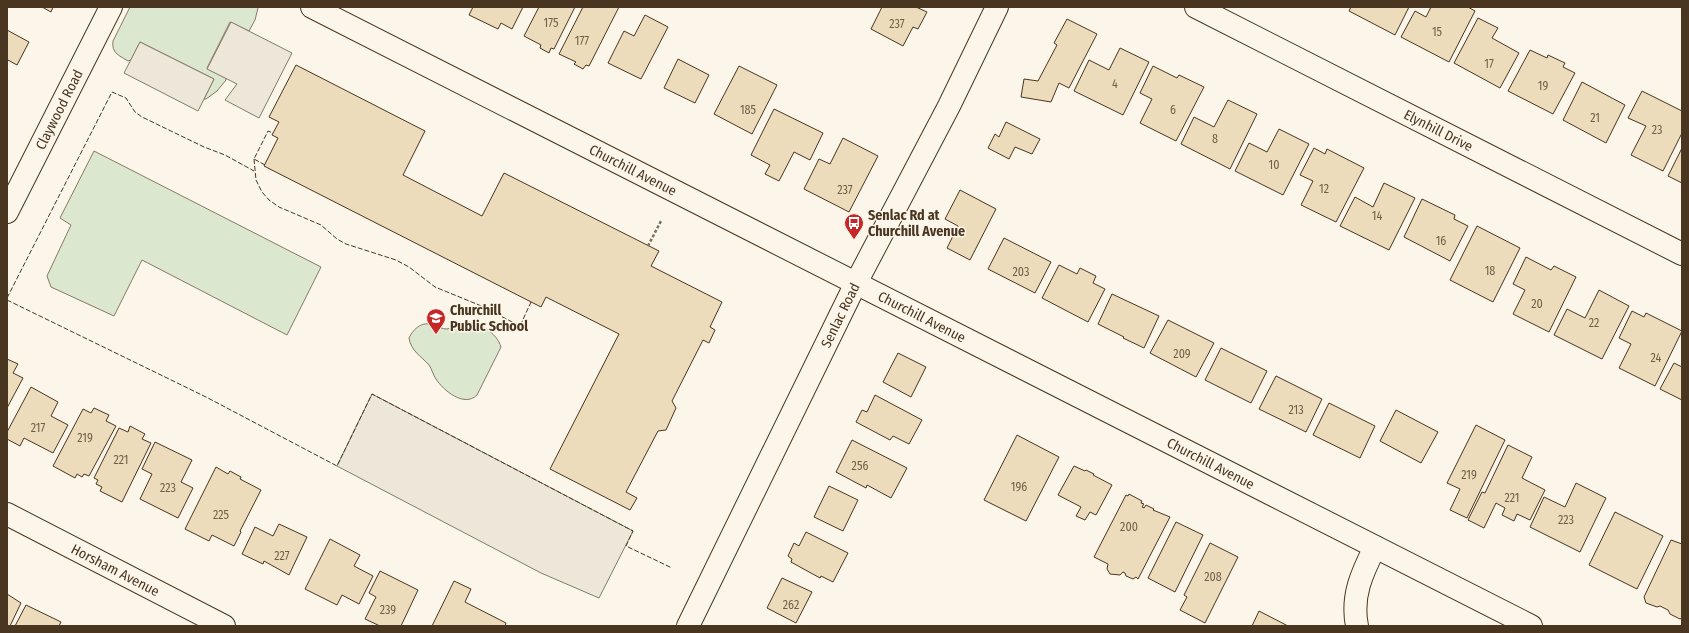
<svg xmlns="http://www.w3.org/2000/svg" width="1689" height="633" font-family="'Fira Sans Condensed',sans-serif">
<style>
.green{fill:#dce7d0;stroke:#887966}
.parking{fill:#ede7d9;stroke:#887966}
.building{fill:#ecdcbc;stroke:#4a3520}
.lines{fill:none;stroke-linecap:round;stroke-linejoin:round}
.minor-casing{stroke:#4a3520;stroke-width:24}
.path{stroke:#7f6f5c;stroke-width:2.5;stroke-dasharray:3 2;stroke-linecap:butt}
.minor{stroke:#fbf6e9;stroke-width:22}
.fence{stroke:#4a3520;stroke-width:1;stroke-dasharray:5 2;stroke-linecap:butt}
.labels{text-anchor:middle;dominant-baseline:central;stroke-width:3;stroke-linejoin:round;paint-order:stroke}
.number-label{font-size:12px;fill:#725f47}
.street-label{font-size:14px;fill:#4a3520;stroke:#fbf6e9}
.poi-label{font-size:14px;font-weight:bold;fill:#4a3520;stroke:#fbf6e9;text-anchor:start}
</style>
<rect width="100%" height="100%" fill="#fbf6e9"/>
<!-- green -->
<path class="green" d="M130,7H257L258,8L255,20L249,31L230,22L207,68L226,78V80L217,91L206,99H204L214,79L140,42L131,60L128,61C120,56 111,53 113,41Z
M94,151L321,267L287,335L142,260L114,316L51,287L47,276L71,225L60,218Z
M465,322C479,322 497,333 501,347L477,395C464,408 443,390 436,379C433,375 432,369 429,365C421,356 411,351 409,338C414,328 422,321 434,325C439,327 442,329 447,329C453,328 459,324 465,322Z"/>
<!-- parking -->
<path class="parking" d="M231,22L292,53L259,118L225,100L237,84L207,69Z
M140,42L214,79L198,111L124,73Z
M372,394L633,531L599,598L541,573L337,466Z"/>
<!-- building -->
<path class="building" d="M42,7H53L51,12Z
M473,7H523L512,29L501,23L498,29L469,15Z
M539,7H575L554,49L551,48L549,53L540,48L541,45L524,36Z
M583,7H619L589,66L586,65L583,69L574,64L576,62L559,54Z
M882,7H916L927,12L918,29L913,27L903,46L871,29Z
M1351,7H1409L1395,35L1349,11Z
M1431,7H1468L1475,11L1449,62L1401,37L1415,11L1426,17Z
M645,15L668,27L641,79L608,63L624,31L634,36Z
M1478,18L1498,28L1492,38L1519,53L1500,88L1454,63Z
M1067,19L1097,34L1069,88L1059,83L1051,102L1021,97L1024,79L1038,81L1057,45L1054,43Z
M7,30L29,42L17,65L8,60L7,63Z
M1120,48L1149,62L1123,115L1074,91L1089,60L1109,70Z
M1530,50L1547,58L1548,55L1565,63L1563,67L1575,73L1553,114L1508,91Z
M678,59L709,75L695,103L664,88Z
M296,65L425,131L403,175L482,216L504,173L659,251L651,266L722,302L710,327L715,330L709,343L703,340L672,401L676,408L666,430L658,431L626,492L637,498L630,510L550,469L619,334L546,297L541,307L264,166L278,138L272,135L279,122L269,117Z
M739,66L777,85L752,134L714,114Z
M1153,66L1177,78L1179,75L1204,87L1176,141L1140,123L1152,99L1140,93Z
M1582,82L1625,105L1606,143L1563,120Z
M1642,91L1682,111V133L1663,171L1631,155L1646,126L1628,118Z
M1228,100L1257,114L1230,169L1181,144L1194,117L1214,127Z
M774,109L823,133L810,160L794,152L779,181L765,174L770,165L751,155Z
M1006,122L1040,139L1032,154L1015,147L1009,159L988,148L995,134L999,137Z
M1279,129L1309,144L1283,195L1235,171L1249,143L1267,152Z
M843,138L878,156L849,212L804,189L819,159L830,164Z
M1314,148L1325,154L1327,149L1364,168L1336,222L1301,205L1313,181L1300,175Z
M1682,148V183L1668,176Z
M1384,183L1415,198L1389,250L1340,226L1355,197L1373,207Z
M960,190L996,209L970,260L947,248L958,226L945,219Z
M1422,199L1455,215L1454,219L1468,226L1450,261L1404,237Z
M1477,226L1520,248L1493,302L1450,280Z
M1004,238L1051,262L1035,293L988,269Z
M1526,257L1551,270L1554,266L1576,277L1549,332L1513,314L1525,290L1513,284Z
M1059,265L1077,274L1080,268L1096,276L1093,283L1105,289L1088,322L1042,298Z
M1599,290L1629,306L1602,359L1554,335L1567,309L1585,318Z
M1112,294L1159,316L1144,348L1123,338L1124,337L1098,324Z
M1632,311L1644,317L1646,313L1682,331L1655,386L1619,368L1631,344L1619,338Z
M1168,320L1214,343L1196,377L1150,353Z
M1221,348L1267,371L1251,403L1205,380Z
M898,353L926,367L911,397L883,382Z
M7,359L18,364L13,373L23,378L7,408Z
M1674,363L1682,367V400L1660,389Z
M1276,376L1322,399L1306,432L1259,409Z
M31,387L58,402L51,416L68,425L53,453L24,438L20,446L7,439V432Z
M875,395L922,420L909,444L893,436L890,440L856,422L862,410L867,412Z
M1329,403L1375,426L1360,458L1313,435Z
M94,408L109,415L106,421L116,426L89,476L84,474L82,477L77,474L75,478L53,466L83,409L91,413Z
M1396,410L1438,432L1421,463L1380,441Z
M1476,425L1505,440L1467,518L1450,510L1460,489L1447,483Z
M130,426L145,434L142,439L151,443L122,502L100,491L102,487L96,484L98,480L94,478L119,428L128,432Z
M1017,435L1059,457L1026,521L984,500Z
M852,440L907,468L891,498L867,485L866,488L836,472Z
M155,442L192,460L181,482L193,488L178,518L140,499L152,474L142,469Z
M1508,445L1532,457L1522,478L1545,490L1530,520L1517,514L1514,521L1502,515L1505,508L1496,503L1484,528L1468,520L1482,492L1485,493Z
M1074,466L1085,471L1086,470L1094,474L1093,475L1112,485L1096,515L1090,512L1085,520L1076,516L1081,507L1058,495Z
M216,467L228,474L230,471L241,477L240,479L261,490L240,531L241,532L234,546L212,535L209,541L185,529Z
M1576,483L1606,498L1580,552L1530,527L1544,497L1565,507Z
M829,486L858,500L843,531L814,517Z
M1129,494L1142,501L1141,503L1144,504L1142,507L1144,508L1146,505L1154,509L1153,510L1170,517L1138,579L1136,577L1133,579L1126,576L1125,573L1123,572L1120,575L1110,574L1107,569L1108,564L1094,557L1126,495L1128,496Z
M1615,512L1663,536L1637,589L1589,565Z
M1176,522L1203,535L1175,592L1148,578Z
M279,524L307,537L289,575L264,561L263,564L242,554L255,527L273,536Z
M806,532L848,553L833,582L821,576L820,578L791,562L792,559L788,556L794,543L799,546Z
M330,539L360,555L354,566L373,576L359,604L342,595L337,605L305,589Z
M1671,540L1682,544V618L1680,619L1670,614L1668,610L1660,606L1657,607L1646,603L1644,597Z
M1210,543L1238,557L1205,623L1180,610L1187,597L1184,595Z
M380,571L418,590L401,626H380L365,619L376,597L369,593Z
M782,578L812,592L796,623L767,608Z
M454,581L471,589L465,602L506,623L505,626H432Z
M7,594L21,603L10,626H7Z
M26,605L57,620L61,622L59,626H15Z
M1259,611L1288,626H1252Z"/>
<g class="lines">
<defs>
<g id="minor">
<path id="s1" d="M312,7L1531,626"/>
<path id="s2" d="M1196,7L1682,254"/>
<path id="s3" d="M7,212L111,7"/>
<path id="s4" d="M7,514L224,626"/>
<path id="s5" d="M688,626L856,283L949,106L997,7"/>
<path d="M1357,626C1351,596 1362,573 1375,547"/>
</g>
</defs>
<!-- minor casing -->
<use href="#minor" class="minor-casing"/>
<!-- path -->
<path class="path" d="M648,246L661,221"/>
<!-- minor -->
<use href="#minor" class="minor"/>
<!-- fence -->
<path class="fence" d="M254,159L256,180L262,192L269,200L279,207L321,225L337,239L346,244L396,260L409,267L435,287L479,305L520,326L531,302
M265,165L254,159L268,131L273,133
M7,298L112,92L126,98L135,112L142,117L204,147L225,155L254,171
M7,300L206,397L337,466L372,394L633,531L626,546L672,568"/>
</g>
<!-- icons -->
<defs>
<symbol id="bus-pin" viewBox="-11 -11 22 30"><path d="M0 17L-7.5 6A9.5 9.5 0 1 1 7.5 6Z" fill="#c62828" stroke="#fbf6e9"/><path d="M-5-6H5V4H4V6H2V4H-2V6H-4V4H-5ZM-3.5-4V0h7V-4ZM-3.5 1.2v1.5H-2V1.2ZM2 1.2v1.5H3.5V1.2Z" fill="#fff"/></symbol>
<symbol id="school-pin" viewBox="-11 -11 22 30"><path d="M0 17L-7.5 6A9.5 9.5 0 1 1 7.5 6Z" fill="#c62828" stroke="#fbf6e9"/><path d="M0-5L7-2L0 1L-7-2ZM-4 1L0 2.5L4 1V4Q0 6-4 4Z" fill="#fff"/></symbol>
</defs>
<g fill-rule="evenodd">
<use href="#bus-pin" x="843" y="212" width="22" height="30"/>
<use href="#school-pin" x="425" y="307" width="22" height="30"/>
</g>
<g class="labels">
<!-- number labels -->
<g class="number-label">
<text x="551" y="23">175</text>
<text x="897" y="24">237</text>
<text x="1437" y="32">15</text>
<text x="582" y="41">177</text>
<text x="1489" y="64">17</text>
<text x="1115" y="84">4</text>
<text x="1543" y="86">19</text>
<text x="748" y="110">185</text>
<text x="1173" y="110">6</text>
<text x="1595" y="118">21</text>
<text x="1657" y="130">23</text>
<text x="1215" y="139">8</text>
<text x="1274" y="165">10</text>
<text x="1324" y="189">12</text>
<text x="845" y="190">237</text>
<text x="1377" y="216">14</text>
<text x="1441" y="241">16</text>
<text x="1490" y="271">18</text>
<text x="1021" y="272">203</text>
<text x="1537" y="304">20</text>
<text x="1594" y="323">22</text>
<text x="1182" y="354">209</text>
<text x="1656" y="358">24</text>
<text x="1296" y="410">213</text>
<text x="38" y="428">217</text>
<text x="85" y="438">219</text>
<text x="121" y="460">221</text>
<text x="860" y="466">256</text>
<text x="1469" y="475">219</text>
<text x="1019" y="487">196</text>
<text x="168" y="488">223</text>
<text x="1512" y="498">221</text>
<text x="221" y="515">225</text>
<text x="1566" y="520">223</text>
<text x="1129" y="527">200</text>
<text x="282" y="556">227</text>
<text x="1213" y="577">208</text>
<text x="791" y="605">262</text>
<text x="388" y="610">239</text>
</g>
<!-- street labels -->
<g class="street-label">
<text stroke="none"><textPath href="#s3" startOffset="115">Claywood Road</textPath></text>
<text stroke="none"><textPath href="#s2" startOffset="272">Elynhill Drive</textPath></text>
<text stroke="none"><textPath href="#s1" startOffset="360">Churchill Avenue</textPath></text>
<text stroke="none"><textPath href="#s5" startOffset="346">Senlac Road</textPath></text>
<text stroke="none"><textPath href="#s1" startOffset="684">Churchill Avenue</textPath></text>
<text stroke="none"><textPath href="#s1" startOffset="1008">Churchill Avenue</textPath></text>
<text stroke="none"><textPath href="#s4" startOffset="122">Horsham Avenue</textPath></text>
</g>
<!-- poi labels -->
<g class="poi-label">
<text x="868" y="215">Senlac Rd at<tspan x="868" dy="16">Churchill Avenue</tspan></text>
<text x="450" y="310">Churchill<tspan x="450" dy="16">Public School</tspan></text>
</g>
</g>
<!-- border -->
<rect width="1689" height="633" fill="none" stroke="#4a3520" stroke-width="16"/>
</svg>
